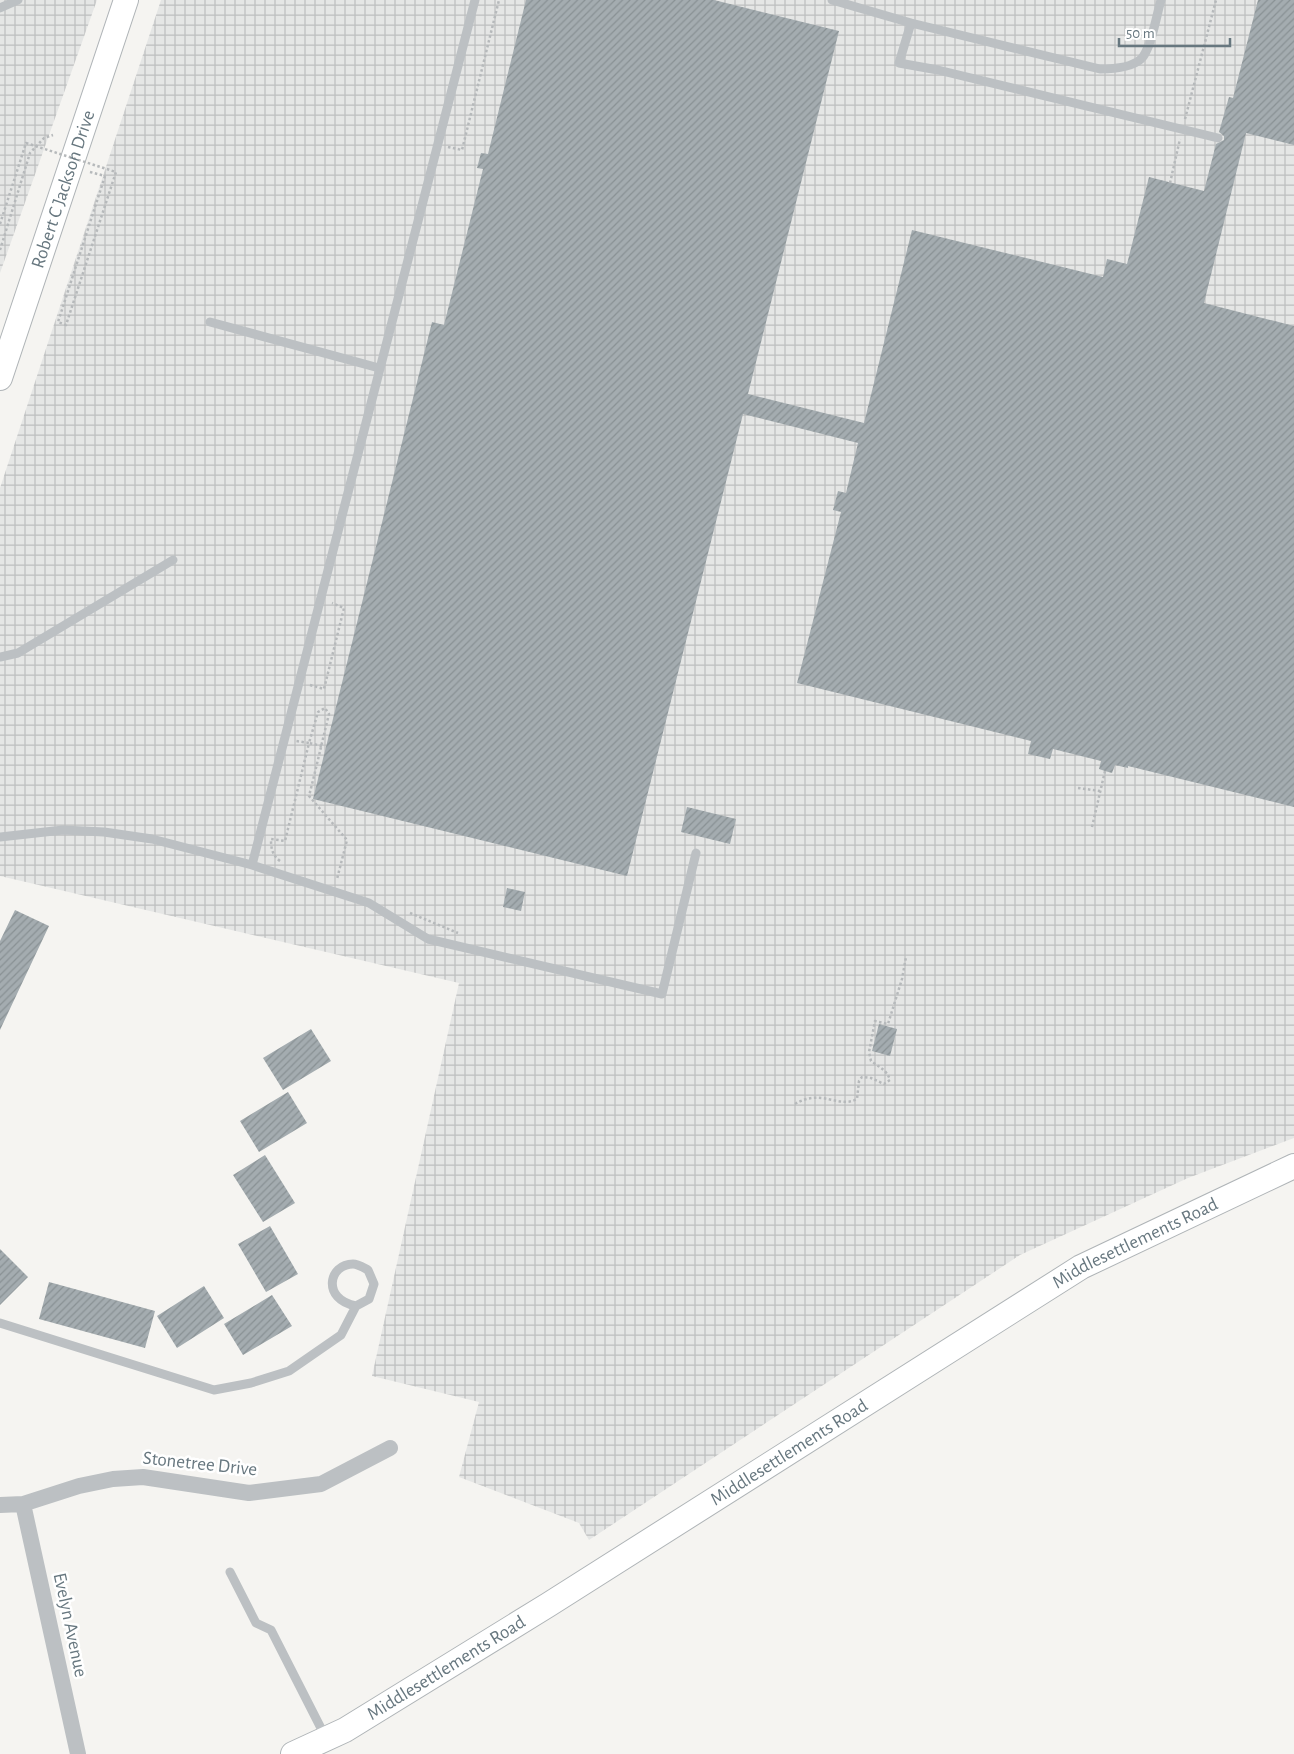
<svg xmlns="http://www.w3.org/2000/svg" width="1294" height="1754" font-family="'Alegreya Sans',sans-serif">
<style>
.industrial{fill:url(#industrial-grid)}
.building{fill:url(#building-hatch)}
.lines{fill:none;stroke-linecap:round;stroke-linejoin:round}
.secondary-casing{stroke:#afb4b7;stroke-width:26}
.path{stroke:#b6b9bb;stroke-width:2.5;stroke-dasharray:2.5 2.5;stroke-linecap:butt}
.lane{stroke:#bcc0c3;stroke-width:9}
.street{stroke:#bcc0c3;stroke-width:16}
.secondary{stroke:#fff;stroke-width:24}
.path-bridge{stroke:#b6b9bb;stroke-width:2.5;stroke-dasharray:2.5 2.5;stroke-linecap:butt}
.labels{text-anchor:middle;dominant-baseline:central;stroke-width:5;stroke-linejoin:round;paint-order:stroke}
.street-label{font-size:19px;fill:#67777f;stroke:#fff}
</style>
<defs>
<pattern id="industrial-grid" width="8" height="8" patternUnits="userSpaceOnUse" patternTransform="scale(1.25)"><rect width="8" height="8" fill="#e5e6e5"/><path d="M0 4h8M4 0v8" fill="none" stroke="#bdbfbf"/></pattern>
<pattern id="building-hatch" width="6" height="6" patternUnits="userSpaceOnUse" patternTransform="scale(1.25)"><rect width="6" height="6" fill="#a4acb0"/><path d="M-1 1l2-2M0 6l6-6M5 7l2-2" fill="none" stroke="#899194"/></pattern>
</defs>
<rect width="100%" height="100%" fill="#f5f4f1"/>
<!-- industrial -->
<path class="industrial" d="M0,0H97L0,273Z
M161,0H1294V1138L1188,1178L1020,1255L589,1540L579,1523L459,1477L479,1402L372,1376L459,983L0,876V488Z"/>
<!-- building -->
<path class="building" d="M526,0H714L839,31L748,394L864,423L912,230L1103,277L1107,259L1127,264L1149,177L1204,191L1216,144L1224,140V136L1219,132L1229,97L1233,98L1258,0H1294V145L1246,133L1204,303L1294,326V807L1128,766V768L1115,765L1112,773L1105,771L1099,769L1101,761L1053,749L1050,759L1028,754L1031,741L797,683L841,512L833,510L838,491L846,493L858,443L743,414L627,876L313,799L432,322L444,325L483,169L477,168L481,153L488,154Z
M687,807L736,819L730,844L681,832Z
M507,888L525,892L521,911L503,907Z
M15,910L49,926L0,1030V941Z
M879,1024L897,1029L890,1056L872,1051Z
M311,1029L331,1061L283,1090L263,1058Z
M288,1092L307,1123L259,1152L240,1121Z
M265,1155L295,1203L263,1222L233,1175Z
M270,1226L298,1274L266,1292L238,1244Z
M0,1249L28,1277L0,1305Z
M49,1282L155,1311L145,1348L39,1319Z
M204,1286L224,1318L177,1348L157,1316Z
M272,1295L292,1326L243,1355L224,1324Z"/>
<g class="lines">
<defs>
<g id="secondary">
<path id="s1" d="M0,378L126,0"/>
<path id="s2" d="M293,1754L345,1730L548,1605L1081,1267L1294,1166"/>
</g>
</defs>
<!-- secondary casing -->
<use href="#secondary" class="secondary-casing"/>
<!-- path -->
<path class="path" d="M1185,119L1216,0
M448,147L462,150L499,0
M90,172L105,176
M1170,183L1180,139
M0,250L30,153L44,138L53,135
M310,685L324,689L344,608L332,603
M322,746L309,743L318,712L325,708L329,714C322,742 316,769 309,796L347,840L337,879
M1078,788L1100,791
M1092,827L1105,771
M280,861C272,855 271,848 271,839L285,841L309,743L296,741
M410,913L458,933
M795,1104C821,1088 839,1109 857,1099L859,1081L862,1077L871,1078L884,1084L890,1080C887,1070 879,1067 871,1061L869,1052L875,1021L888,1024L902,979L906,957"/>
<!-- lane -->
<path class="lane" d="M832,0L911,23
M1161,0C1157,13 1151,50 1141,59C1131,68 1112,69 1100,69L911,23L899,63L938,70L1218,138
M0,8L18,0
M210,322L379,368
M0,657L18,653L173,560
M0,837L63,830L104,832L152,839L252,865L369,903L428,939L662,994L696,853
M252,865L475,0
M0,1323L214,1390L251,1383L289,1371L341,1335L356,1306L369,1299L374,1284L368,1270C364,1268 358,1264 353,1264C329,1264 321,1299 356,1306
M230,1572L256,1623L271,1630L326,1738"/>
<!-- street -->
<path class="street" d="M23,1504L78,1754
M0,1505L23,1504L79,1486L113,1479L143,1477L249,1493L321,1484L390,1448"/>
<!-- secondary -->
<use href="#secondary" class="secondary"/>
<!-- path-bridge -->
<path class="path-bridge" d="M0,224L26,143L116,172L66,325L58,322L105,176"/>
</g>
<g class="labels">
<!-- street labels -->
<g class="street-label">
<text stroke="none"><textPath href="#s1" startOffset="199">Robert C Jackson Drive</textPath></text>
<text stroke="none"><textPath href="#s2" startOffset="986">Middlesettlements Road</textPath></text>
<text stroke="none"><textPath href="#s2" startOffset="581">Middlesettlements Road</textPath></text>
<text transform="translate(200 1464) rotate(6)">Stonetree Drive</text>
<text transform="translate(70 1625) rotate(78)">Evelyn Avenue</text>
<text stroke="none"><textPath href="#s2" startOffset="176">Middlesettlements Road</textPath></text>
</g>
</g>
<!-- scale -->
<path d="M1119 38v8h111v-8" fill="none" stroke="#67777f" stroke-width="2.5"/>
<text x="1126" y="38" font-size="15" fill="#67777f" stroke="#ffffff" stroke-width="4" paint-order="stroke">50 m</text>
</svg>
